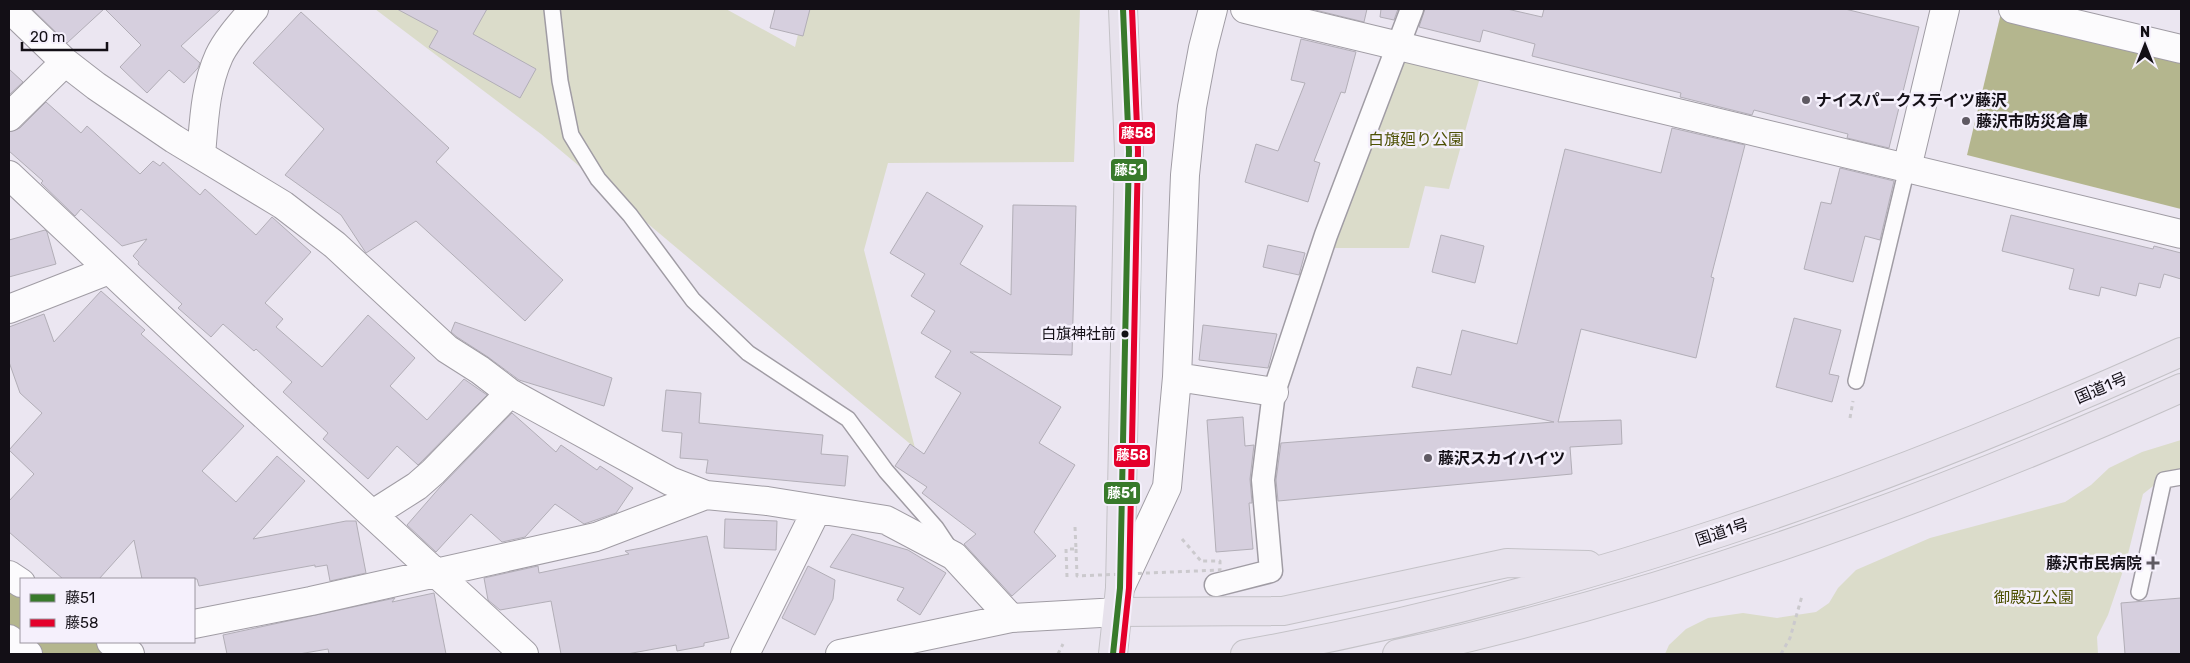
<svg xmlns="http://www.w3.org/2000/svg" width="2190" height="663" font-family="Rubik,'Noto Sans JP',sans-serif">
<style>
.green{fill:#dbdcca}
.water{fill:#b4b68e}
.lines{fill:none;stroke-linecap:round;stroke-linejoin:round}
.river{stroke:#b4b68e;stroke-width:51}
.building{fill:#d6cfde;stroke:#b2aeb7}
.service-casing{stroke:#a09ca4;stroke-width:18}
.pedestrian-casing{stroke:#a09ca4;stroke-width:25}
.minor-casing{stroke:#a09ca4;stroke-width:30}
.trunk-casing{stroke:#c4c2c7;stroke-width:30}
.path{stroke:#cbc9cd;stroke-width:3;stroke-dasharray:4 4;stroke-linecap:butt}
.service{stroke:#fcfbfd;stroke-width:15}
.pedestrian{stroke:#fcfbfd;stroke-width:22}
.minor{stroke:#fcfbfd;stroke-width:28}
.trunk{stroke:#e7e2ec;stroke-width:28}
.path-bridge{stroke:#cbc9cd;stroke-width:3;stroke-dasharray:4 4;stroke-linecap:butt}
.bus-1-casing{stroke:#f5f0fc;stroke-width:10}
.bus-2-casing{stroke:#f5f0fc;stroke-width:10}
.bus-1{stroke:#387a2b;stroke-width:6}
.bus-2{stroke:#e4002b;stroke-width:6}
.poi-dot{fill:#5f5a63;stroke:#f5f0fc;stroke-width:2}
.bus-dot{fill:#130f16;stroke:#f5f0fc;stroke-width:2}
.labels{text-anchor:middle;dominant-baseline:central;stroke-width:5;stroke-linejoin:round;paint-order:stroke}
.bus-label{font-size:15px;fill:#130f16;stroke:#f5f0fc;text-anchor:end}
.poi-label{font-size:16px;font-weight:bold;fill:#130f16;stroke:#f5f0fc;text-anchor:start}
.park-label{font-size:16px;fill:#4d5003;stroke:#f5f0fc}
.street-label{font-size:16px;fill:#130f16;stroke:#f5f0fc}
.line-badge{stroke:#f5f0fc;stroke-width:2}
.badge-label{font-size:14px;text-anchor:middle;font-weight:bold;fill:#fff}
</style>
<rect width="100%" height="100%" fill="#ebe6f1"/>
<!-- green -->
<path class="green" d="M375,9H726L795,47L804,9H1080L1074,162L888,163L864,250L915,448L541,134Z
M1396,54L1481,74L1449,189L1425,186L1409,248H1331Z
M2181,440V474L2157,483L2143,494L2126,562L2108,615L2097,637L2098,654H1665L1669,645L1686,629L1708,618L1743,613L1777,618L1816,612L1829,603L1838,588L1856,570L1930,538L2065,502L2091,485L2109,468L2142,452Z"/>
<!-- water -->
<path class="water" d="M2002,9L2181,48V209L1967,155Z"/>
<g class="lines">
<!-- river -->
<path class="river" d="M9,604L21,614
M58,642L77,654"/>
</g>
<!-- building -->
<path class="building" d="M32,9H104L67,43Z
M105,9H221L181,46L200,63L198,68L184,83L169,70L147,93L120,67L141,45Z
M397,9H487L473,34L536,69L520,98L429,47L438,31Z
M775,9H810L803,36L770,28Z
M1311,9H1367L1364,22Z
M1381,9H1398L1394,20L1380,17Z
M1425,9H1507L1542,17L1544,9H1845L1919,27L1889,148L1847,138L1848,134L1754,110L1752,115L1680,97L1681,93L1532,56L1535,44L1483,30L1480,42L1419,27Z
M301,12L449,148L436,162L563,280L525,321L416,221L366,253L341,215L285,175L324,129L253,63Z
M1301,39L1356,52L1345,93L1341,92L1314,161L1320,163L1308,202L1245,182L1256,144L1278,151L1305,83L1291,80Z
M9,69L23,82L9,95Z
M46,102L81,133L87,126L140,174L153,161L160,166L163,162L200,195L205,189L256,235L272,217L311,252L265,303L283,319L276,327L322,367L368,315L415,358L390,386L427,420L464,379L487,395L418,465L397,446L368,479L323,439L328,433L283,392L292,382L256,349L254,351L223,324L211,337L178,308L182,304L138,264L139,262L133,256L147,239L122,246L81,209L75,216L41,183L43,181L9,151V132L20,128Z
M1672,128L1745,145L1711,277L1714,278L1696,358L1581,329L1558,422L1621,420L1622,444L1570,447L1572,474L1278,501L1276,480L1281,443L1554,422L1412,387L1417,367L1451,375L1462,330L1517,344L1565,149L1661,173Z
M1840,168L1894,181L1880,240L1865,236L1853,282L1804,269L1821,202L1831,204Z
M927,192L983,226L960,264L1011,295L1013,205L1076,206L1072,355L970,352L1061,407L1039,443L1075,465L1034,532L1056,556L1012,596L964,544L976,534L922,493L927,487L895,466L910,444L924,454L961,393L935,377L951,351L921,333L935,311L911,296L925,274L890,253Z
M2011,215L2153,249L2154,246L2181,253V279L2164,274L2160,288L2139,283L2136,296L2101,287L2099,296L2069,289L2074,269L2002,251Z
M45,230L47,232L56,264L9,277V240Z
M1441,235L1484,246L1475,283L1432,272Z
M1268,245L1305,253L1299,275L1263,267Z
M101,291L145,330L141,334L244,426L202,471L236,502L277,456L305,481L253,539L346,521H356L366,573L330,581L327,565L315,567V565L199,586L197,579H142L134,540L99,579H63L9,532V501L34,474L9,450L42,413L20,393L9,362V327L44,314L54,342Z
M1794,318L1841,330L1829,374L1839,376L1832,402L1776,387Z
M455,322L612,378L604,406L519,380L488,357L457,337L451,332Z
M1203,325L1277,334L1268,368L1199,360Z
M666,390L701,393L699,423L823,435L821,454L848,456L845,486L706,473L708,460L680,458L682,433L662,431Z
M512,413L556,452L561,445L597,470L600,466L633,488L616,513L584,524L555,504L525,537L502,542L471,514L436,552L407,525L441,486Z
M1243,417L1245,446L1254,445L1250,479L1252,503H1249L1253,549L1216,552L1207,420Z
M725,519L777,521L776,550L724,548Z
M852,534L908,550L946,573L920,615L897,600L904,588L830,567Z
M707,536L729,638L704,643V646L677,651L676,645L627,654H561L551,601L500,610L488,600L484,578L538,566L539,573L629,554L625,551Z
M808,566L835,580L833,599L815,635L782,618Z
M434,593L446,654H329L328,649L299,654H227L223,635L395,598L392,602Z
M2181,598V654H2125L2121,603Z"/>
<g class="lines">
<defs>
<path id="service" d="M552,9L560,81L571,135L598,179L630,215L693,300L748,353L848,419L886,471L936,528L950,549
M1856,381L1907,168
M2139,592L2163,483L2164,480L2181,477"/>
<path id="pedestrian" d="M1216,585L1271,571L1263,480L1274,392L1326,235L1412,9"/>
<path id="minor" d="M10,9L65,62L96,86L174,139L283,205L335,245L447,349L480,370L510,393L670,481L706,495L767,501L886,520L954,556L1011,618
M1245,9L2181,234
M2013,9L2181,49
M9,117L65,62
M201,155C204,121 205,87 219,56C227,39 242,23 254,9
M1907,168L1945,9
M9,175L250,402L524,654
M9,309L109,270
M1177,377L1274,392
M373,514L417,486L433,472L510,393
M9,575L21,583
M1120,588L1167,487L1177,377L1185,175L1192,107L1203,48L1213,9
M194,624L311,601L596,537L706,495
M9,639L28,654
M111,642L130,654
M745,654L817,509
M840,654L1011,618L1118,612"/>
<path id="trunk" d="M1118,612L1283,611L1507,563L1588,565
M1113,654L1120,588L1129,151L1123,9
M1245,654C1571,596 1880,487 2181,352
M1397,654C1667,595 1929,501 2181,388"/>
</defs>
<!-- service casing -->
<use href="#service" class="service-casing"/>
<!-- pedestrian casing -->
<use href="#pedestrian" class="pedestrian-casing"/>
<!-- minor casing -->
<use href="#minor" class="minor-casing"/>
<!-- trunk casing -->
<use href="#trunk" class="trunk-casing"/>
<!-- path -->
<path class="path" d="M1850,418L1853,401
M1182,539L1201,561
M1067,577L1066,549H1076L1075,527
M1058,654L1063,644
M1781,654L1790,638L1802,596"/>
<!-- service -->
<use href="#service" class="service"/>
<!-- pedestrian -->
<use href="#pedestrian" class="pedestrian"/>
<!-- minor -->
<use href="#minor" class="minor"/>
<!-- trunk -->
<use href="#trunk" class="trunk"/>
<!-- path-bridge -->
<path class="path-bridge" d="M1076,549L1077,576L1220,570V561H1201"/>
<defs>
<path id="bus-1" d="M1113,654L1120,588L1129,151L1123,9"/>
<path id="bus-2" d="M1122,654L1129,588L1138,151L1132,9"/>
</defs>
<!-- bus-1 casing -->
<use href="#bus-1" class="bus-1-casing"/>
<!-- bus-2 casing -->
<use href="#bus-2" class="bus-2-casing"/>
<!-- bus-1 -->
<use href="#bus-1" class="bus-1"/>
<!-- bus-2 -->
<use href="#bus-2" class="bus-2"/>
</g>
<!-- markers -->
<g class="poi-dot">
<circle cx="1806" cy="100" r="5"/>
<circle cx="1966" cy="121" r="5"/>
<circle cx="1428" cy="458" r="5"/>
<path d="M2150.5 555.5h5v5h5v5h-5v5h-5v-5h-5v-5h5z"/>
</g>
<circle class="bus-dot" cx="1125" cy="334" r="4.5"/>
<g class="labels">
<!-- bus labels -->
<g class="bus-label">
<text x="1116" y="334">白旗神社前</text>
</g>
<!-- poi labels -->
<g class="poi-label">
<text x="1816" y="100">ナイスパークステイツ藤沢</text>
<text x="1976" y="121">藤沢市防災倉庫</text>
<text x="1438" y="458">藤沢スカイハイツ</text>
<text x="2142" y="563" text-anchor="end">藤沢市民病院</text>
</g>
<!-- park labels -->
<g class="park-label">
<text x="1416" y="139">白旗廻り公園</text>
<text x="2034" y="597">御殿辺公園</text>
</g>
<!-- street labels -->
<g class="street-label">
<text transform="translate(2101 388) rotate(-23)">国道1号</text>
<text transform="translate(1722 532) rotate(-18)">国道1号</text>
</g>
</g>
<g class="line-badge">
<rect x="1118" y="121" width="38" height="24" rx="5" fill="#e4002b"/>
<rect x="1110" y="158" width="38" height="24" rx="5" fill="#387a2b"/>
<rect x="1113" y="444" width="38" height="24" rx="5" fill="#e4002b"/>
<rect x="1103" y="481" width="38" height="24" rx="5" fill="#387a2b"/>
</g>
<g class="badge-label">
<text x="1137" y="138">藤58</text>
<text x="1129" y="175">藤51</text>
<text x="1132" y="460">藤58</text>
<text x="1122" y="498">藤51</text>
</g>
<!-- border -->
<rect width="2190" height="663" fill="none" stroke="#130f16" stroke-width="20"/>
<!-- legend -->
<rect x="20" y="578" width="175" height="65" fill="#f5f0fc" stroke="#9b96a0"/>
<rect x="30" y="594" width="25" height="8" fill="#387a2b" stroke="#9b96a0"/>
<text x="65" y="603" font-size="15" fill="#130f16">藤51</text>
<rect x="30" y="619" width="25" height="8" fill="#e4002b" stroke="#9b96a0"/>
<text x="65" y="628" font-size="15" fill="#130f16">藤58</text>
<!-- north arrow -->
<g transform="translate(2145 45)" stroke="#f5f0fc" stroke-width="4" paint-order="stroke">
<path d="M0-4L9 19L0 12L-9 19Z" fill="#130f16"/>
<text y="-8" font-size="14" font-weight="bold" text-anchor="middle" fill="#130f16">N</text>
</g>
<!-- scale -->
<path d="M22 42v8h85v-8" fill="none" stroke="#130f16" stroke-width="2.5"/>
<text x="30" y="42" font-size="15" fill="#130f16" stroke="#f5f0fc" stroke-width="4" paint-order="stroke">20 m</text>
</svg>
